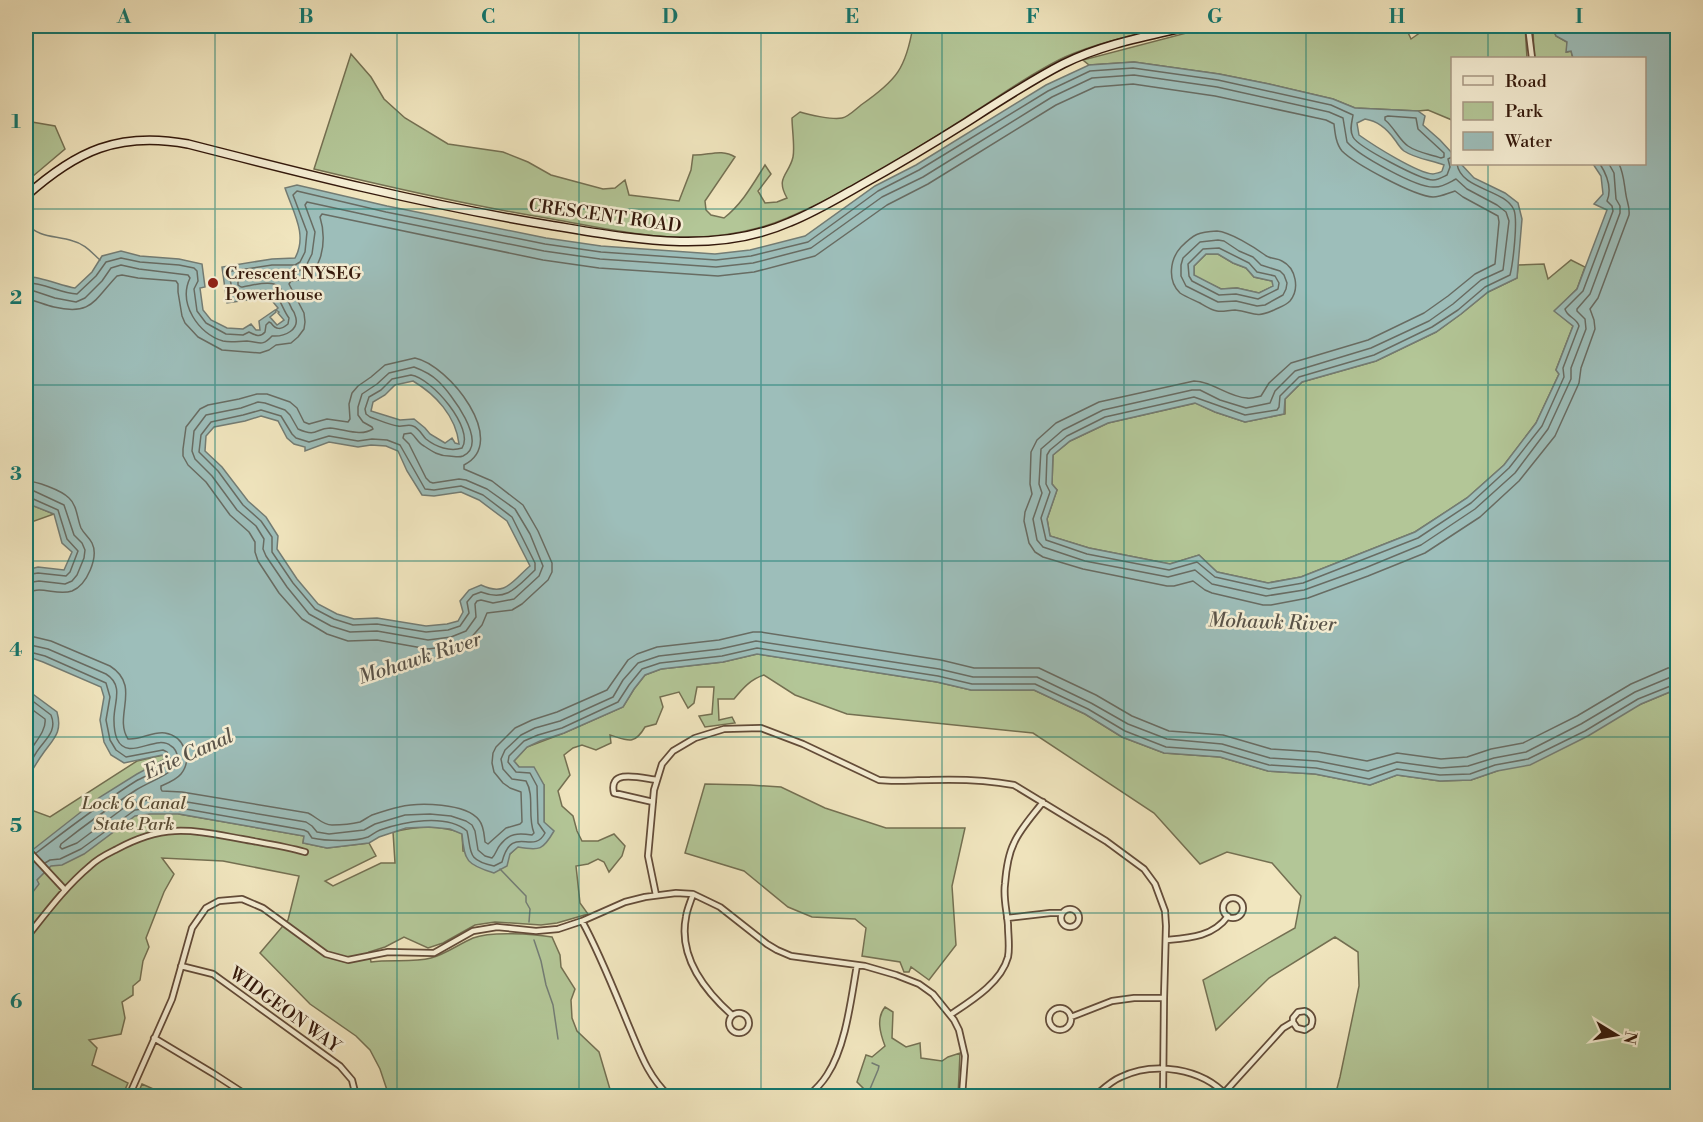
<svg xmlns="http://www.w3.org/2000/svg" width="1703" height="1122" font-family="'Libre Bodoni',serif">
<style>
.green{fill:#b3c697;stroke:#747052;stroke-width:1.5}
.water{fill:#9dbeba;stroke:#737c74;stroke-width:1.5;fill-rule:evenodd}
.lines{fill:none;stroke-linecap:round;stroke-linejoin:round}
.shore{stroke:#686c63;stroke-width:1.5}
.stream{stroke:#737c74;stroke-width:1.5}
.street-casing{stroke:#634c39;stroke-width:8}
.secondary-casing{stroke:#34190c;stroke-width:10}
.street{stroke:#f6efd5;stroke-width:4.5}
.secondary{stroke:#f6efd5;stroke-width:7}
.grid{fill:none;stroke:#0f766e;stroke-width:1.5;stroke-opacity:0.55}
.poi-dot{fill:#8f2418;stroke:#f6efd5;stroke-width:2}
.labels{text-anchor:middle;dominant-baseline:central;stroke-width:5;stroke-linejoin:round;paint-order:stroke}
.street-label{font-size:18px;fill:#34190c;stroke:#f6efd5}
.poi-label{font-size:18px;fill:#34190c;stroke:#f6efd5;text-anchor:start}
.park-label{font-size:18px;font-style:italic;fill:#5a4d36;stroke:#f6efd5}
.water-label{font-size:20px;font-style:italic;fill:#595349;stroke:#f6efd5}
.neatline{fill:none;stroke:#0f766e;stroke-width:2}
.grid-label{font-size:20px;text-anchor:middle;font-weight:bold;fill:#0f766e}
</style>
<rect width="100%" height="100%" fill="#f1e6bf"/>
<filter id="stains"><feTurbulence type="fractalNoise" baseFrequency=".00333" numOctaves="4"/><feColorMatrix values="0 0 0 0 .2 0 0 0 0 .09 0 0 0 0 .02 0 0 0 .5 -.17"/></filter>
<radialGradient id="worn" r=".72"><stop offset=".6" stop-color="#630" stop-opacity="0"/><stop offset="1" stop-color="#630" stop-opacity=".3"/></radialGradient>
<!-- green -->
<path class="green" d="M913,26H1171C1138,34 1096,43 1065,57C1035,71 1007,91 979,109C919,147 852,191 787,218C748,235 699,240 656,236C621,233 586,225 552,219C471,206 393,188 314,169L351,54L371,77L384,99L405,118L448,144L503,152L528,162L551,175L603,189L615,188L625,180L629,195L679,201L691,170L693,155C708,156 721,148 735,157L705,201L706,210L711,215L724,218C742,204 753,184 765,165L771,174L758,191L765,203L777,202L787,198C775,177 789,175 793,157C795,147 792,129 792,118L800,112C809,115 833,120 842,118C848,117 856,109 861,105C897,80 906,68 913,26Z
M1213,26H1322L1333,29L1339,26H1405L1411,39L1424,30H1438L1443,26H1525L1527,58H1452V120L1428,110L1418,111L1355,108L1333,99L1269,84L1219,74L1134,62L1089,65L1083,60Z
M1533,26H1552L1556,36L1567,42V52L1571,51L1573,58H1534Z
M26,121L55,126L65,149L26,182Z
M1206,254H1218L1233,263L1246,268L1254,277L1272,281L1274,286L1259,293L1237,288L1221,289L1194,276V266Z
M1571,260L1585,267L1577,289L1555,311L1573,326L1556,370L1559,374L1536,423L1504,465L1467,498L1415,532L1301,577L1268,583L1217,572L1199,555L1170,564L1089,548L1050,536L1047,519L1057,490L1052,484L1053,455L1070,441L1108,423L1196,403L1215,412L1245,422L1285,414V399L1302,382L1376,361L1436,332L1461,314L1488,292L1517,278L1518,265L1544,264L1548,279Z
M26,503L29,504L54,514L26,524Z
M757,654L937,682L971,690H1034L1085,714L1122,737L1164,753L1220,757L1268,771L1315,774L1370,785L1397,775L1440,781L1471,780L1497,771L1641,704L1677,689V1096H1673L1674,1094L1645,1092L1641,1096H1335L1340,1077L1359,986L1358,952L1335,937L1269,978L1216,1030L1203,980L1295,928L1301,896L1272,863L1227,852L1200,864L1154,813L1033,733L847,714L795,695L764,675C751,679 743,688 734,699H718L719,720L732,717L735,723L705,727L699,716L712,714L714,687H697L694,703L688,708L679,692L660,697L663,707L656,724L645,727C634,746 627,740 610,735L611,743L596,750L582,745L573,748L564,755L570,775L558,791L562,806L573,816L577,831L582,841H598L614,834L625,846L622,856L609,872L604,862L598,859L588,864L576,866L580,903L588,914L557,923L541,925L495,922L475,925L443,943L428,948L404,937L385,947L369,952L371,962C391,959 412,963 431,958C446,954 459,944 473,938C491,931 533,934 552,937L560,955L561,967L575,989L571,1000L572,1018L577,1031L599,1052L612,1096H389L380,1069L370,1050L356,1036L310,1004L260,953L288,920L299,876L223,861L162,858L174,874L164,892L146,938L149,947L143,961L140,980L133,986V995L122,1002L125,1018L121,1034L89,1040L97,1048L92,1065L128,1083L122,1096H26V808L50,817L137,761L163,755L165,759L179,814L304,836L303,843L327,848L369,843L376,856L325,881L333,886L381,863H395L393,832C416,826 440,825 462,833L463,851L510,854L544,822V785L519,767L514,761L527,747L564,733L623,707L634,689L645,675L661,669L723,662Z
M705,784L750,785L781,787L825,808L886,828H965L952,886L956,945L929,980L911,967L909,972H904L900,962L862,956L866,928L855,919L812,917L788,907L744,871L685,853Z
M885,1007L893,1012L892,1038L906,1047L920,1043L921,1058L942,1061L948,1057L960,1053L958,1096H861L864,1089L857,1082L866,1055L872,1057L885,1046C880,1033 876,1018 885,1007Z
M142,1084L160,1092L168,1091L184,1095L185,1096H137Z"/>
<!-- water -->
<path class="water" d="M1552,26H1677V689L1641,704L1588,736L1530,765L1497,771L1471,780L1440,781L1397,775L1370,785L1315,774L1268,771L1220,757L1164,753L1122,737L1085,714L1034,690H971L937,682L757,654L723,662L661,669L645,675L634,689L623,707L564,733L540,741L527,747L514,761L519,767H534L544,785V822L554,831C543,850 540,851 518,847L510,854L507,866L494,873C467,865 464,861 462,834L450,829L429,827L406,828L379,837L369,843L327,848L303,843L304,836L179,814H150L135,816L84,854L62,865L51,866L37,880L39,884L26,901V855L100,797L137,774L165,759L162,755L124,763L111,755L104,742L100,720L104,697L101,687L43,662L26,656V570L38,567L64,570L72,552L62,543L54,514L26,503V277C36,275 62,286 75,288L92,272L102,256L121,251L140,256L179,259L202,264L205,287L200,288L203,310L211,320L227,328L243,329L251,324L256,330H260L259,321L275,310L276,312L270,317L277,325L284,320L278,313L279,312L276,310L278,308L269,297L227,303L222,267L272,259L295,258C308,235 293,212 285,188L297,185L387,206L546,238L601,246L715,254L750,250L805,236L875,186L916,165L1046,85L1089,65L1134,62L1219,74L1269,84L1333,99L1355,108L1418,111L1425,116L1423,125L1440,140L1452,153V164H1461L1474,178L1505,193L1518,203L1522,219L1517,278L1488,292L1461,314L1436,332L1376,361L1302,382L1285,399L1284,414L1245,422L1215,412L1195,403L1108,423L1070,441L1053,455L1052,484L1057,490L1047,519L1050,536L1089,548L1170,564L1199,555L1217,572L1268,583L1301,577L1415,532L1467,498L1504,465L1536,423L1559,374L1556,370L1573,326L1554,311L1577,289L1607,210L1594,204L1603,194L1601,176L1593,164H1644V58H1573L1571,51L1566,52L1567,42L1556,36ZM1365,119C1378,121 1388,130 1395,140C1398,144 1400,148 1404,151C1416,159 1431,160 1444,165L1442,171C1442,172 1434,174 1433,174C1417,173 1373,145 1359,135L1357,123ZM1206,254H1218L1233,263L1246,268L1254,277L1272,281L1273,286L1259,293L1237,288L1221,289L1194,275V266ZM413,381C435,394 456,416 459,444L455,443L452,438L445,443L430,434L425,428L414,419L400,420L371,411L373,402L385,395L395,385ZM261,416L278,421L287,438L294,444L305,447V451L329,442L358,447L371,445L386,446L398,451L407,471L422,495L434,496L461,492L479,500L507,521L530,566C512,581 506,597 481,585L469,590L460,601L463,612L458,621L447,624L426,626L377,618L354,619L337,614L318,604L297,579L277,549L278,536L266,517L248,501L222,467L205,451L206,436L214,427L245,421Z
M26,689L57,712C63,733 53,739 42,755C36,763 33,771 26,778Z"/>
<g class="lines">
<!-- shore -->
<path class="shore" d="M1388,116L1416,118L1418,129L1444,153V157L1441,158C1430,154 1418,153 1408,146C1399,140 1394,127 1385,120V117Z
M1457,164C1461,190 1505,189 1514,210C1518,221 1513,263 1510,275L1485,287L1458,310L1432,327L1374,355L1299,377L1280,396L1279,407L1277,410L1245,415L1194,397L1105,417L1067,436L1050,450L1047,455L1046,484L1050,492L1041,518L1046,540L1087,554L1169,570L1197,562L1215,577L1269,589L1303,583L1418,538L1471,503L1509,468L1542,426L1564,377L1563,368L1579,326C1577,318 1567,317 1565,309L1583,291L1613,211L1612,206L1607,201C1612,189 1607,175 1600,164
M1217,231C1230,232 1254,247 1265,255C1269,259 1277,258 1282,261C1296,268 1300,289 1290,301C1285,306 1280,307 1274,310C1254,319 1254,312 1235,310C1229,310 1223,312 1217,311C1211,310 1205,306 1200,303C1194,300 1186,297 1180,293C1167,281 1170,259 1181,247C1194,234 1198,232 1217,231Z
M1218,240L1224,241L1239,251L1253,257L1261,265L1280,271L1284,275L1287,283L1286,289L1283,295L1265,305L1257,306L1236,301L1218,302L1186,286L1181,276V265L1183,258L1200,242Z
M1219,248L1249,263L1257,272L1275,276L1279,283L1278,289L1258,299L1236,294L1219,295L1192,281L1189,276L1188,264L1203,249Z
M26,283C42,282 60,293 77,294L96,276L106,262L121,258L140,262L179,265L194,268L197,271L198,281L194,289L197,311L206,323L226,334L243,335L249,332C255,335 260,338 265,332L266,325L269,322L271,323C276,330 281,330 288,324L289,318C282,309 281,297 270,291L233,295L229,273L232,271L272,265H295L300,262L305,252L307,232L293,195L297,191L386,212L545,244L601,252L716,260L751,256L808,242L878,191L919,170L1048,91L1090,71L1133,68L1218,80L1331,105L1353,115C1352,122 1349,130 1353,137C1358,147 1421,180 1433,180C1438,180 1443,177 1447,175L1450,167L1448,159L1452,157
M26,290H31L55,298L76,302L85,298L102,281L111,268L121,265L139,269L188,275L190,278C178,303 198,334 223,341C231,343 239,341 247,341C260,342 262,347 272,336C284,337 301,330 295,315C294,310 292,311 291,307C287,299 283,288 274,284C265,281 250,286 241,287L238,285V279L240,277L273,273L297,272L305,268L312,254L315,232L305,205L307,202L385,219L544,251L600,259L716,267L753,263L811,248L882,197L923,177L1052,97L1092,78L1134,75L1217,87L1329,112L1343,118L1347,142C1358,155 1418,189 1435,187C1443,187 1450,182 1456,179L1467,189L1497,205L1506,212L1509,221L1503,270L1481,280L1453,304L1429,321L1371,348L1295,371L1275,391L1270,403L1246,408L1220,400L1200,390H1192L1103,410L1063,430L1041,449L1039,484L1042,493L1033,519L1037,540L1043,547L1085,561L1168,577L1195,570L1212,584L1266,596L1304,590L1365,568L1421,545L1475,509L1515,473L1548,429L1571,379V368L1586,329L1585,319L1577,311V309L1590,294L1620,213V206L1616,199L1614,173L1609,164
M26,299C35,300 44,305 54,307C92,316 94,300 117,276L122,275L138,278L176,281L178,284V292L182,316L185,323L198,337L222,350L260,353L269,350L276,345L291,343L298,337L304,329L305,322L304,313L289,284L291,281C322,280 328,242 320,217L322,214L543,260L599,268L718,276L754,272L815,256L887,205L928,184L1056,105L1095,87L1133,84L1215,96L1326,120L1334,124C1335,133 1336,144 1342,151C1355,164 1414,196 1433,197C1441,197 1448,193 1455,191L1463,197L1498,216L1499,222L1495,264L1475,274L1448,296L1424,313L1368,340L1291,363L1269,383L1261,396C1257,397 1251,399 1247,398C1228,397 1212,381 1194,381L1099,402L1056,423L1037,440L1031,452L1030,484L1032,494L1025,512L1024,521L1029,543L1035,552L1043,557L1083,569L1167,586H1174L1193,581L1205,590L1212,593L1263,605H1271L1308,598L1368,576L1425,553L1480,517L1519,481L1555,436L1579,383L1581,368L1595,329L1594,320L1590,309L1598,298L1629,215C1630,207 1627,202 1626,195C1624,184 1624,174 1619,164
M415,358C449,365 510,442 464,465V469L492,481L523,505L538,531L552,563V572L548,580L522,604L512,610L487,613L482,625L469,640L451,646L428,649L377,640L348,641L327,634L302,619L279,593L258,561L255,552V542L249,532L230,515L206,482L188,465L183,456V449L186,427L200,409L208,405L239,399L257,394H267L290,402L297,408L304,422L309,424L327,419L348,422L350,419L349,404L352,393L358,386L371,377L385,365Z
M414,367C422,370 432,375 438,381C450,392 490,444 463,456C458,458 454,456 449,456C439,456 433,452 424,446C418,443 416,437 411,433L404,434L403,438L409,444L426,478L430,482L433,483L459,479L466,480L487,489L515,509L530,534L543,566L539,576L514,599L493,603L481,600L477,601L475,604L476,617L466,631L451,637L428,640L377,631L350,632L331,626L309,614L287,587L266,556L263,549L264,539L256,526L237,510L212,476L195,459L192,451L194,431L206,415L241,408L258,402L265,403L285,410L290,415L298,429C318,438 315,428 330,428C345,429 360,437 373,429L372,427L363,422L358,415V407L362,394L377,384L389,373Z
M411,375C432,378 475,429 462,448C450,452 436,447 426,439C422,435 419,428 413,426C408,424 402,427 398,426C389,425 379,420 370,417L366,414L365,409L369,397L381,390L392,379Z
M261,410L281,416L292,434L296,438L309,442L329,436L358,441L372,439L387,440L400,445L425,489L434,490L461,486L483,495L512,517L535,563V570C517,587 507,602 481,592L473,595L467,602L469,613L460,626L448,630L426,632L377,624L353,625L334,619L315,609L293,583L272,552V537L261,521L243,505L218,471L199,452L201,435L211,422L243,415Z
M26,481C36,481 61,490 69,498C77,505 77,518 81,528C84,534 89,537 92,543C99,557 87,585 72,591C61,595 50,590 39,590C35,590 30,592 26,592
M26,490L34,491L64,505L74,535L82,543L85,550L84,558L77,575L72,581L65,584L39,581L26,583
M26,497L31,498L58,510L67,539L78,551L70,572L66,576L38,573L26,575
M26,635L51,641L110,666C142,686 113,716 128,739C141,740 153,731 165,733C184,736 193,759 181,774C176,780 168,783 161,786V789L162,791L182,792L308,813C317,817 322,825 332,825C341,825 352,824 360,822C364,820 368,817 372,815C381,812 390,809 399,807C419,802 466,803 479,820C484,826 484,834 485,842L488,844L506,828L520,824L522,822L521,792L510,788L503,783L494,772L492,763L493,753L496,747L515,728L532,720L557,712L607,690L628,660L637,654L657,647L719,640L753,632H761L941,660L974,668H1039L1096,695L1132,716L1169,731L1223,735L1271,749L1318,752L1367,761L1397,753L1441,759L1467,757L1491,749L1523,743L1577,716L1631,684L1668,668L1678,667
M26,644L48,649L106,674C125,686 113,704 114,721C114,726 115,734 117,739C128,763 156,733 171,746C175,748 177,753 178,758C178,762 176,767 172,770C162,778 147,783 136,790C110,807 85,825 61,844L60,847L62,849L77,843L129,804L148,800L181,801L306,822L312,826L317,832L329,834L364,830L375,824L405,815L430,814L451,816L466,821L472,825L475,831L478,850L485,856L492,858C496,854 496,850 500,845C509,833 518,833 532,835L534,833C527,816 535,796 526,781L512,779L503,769L501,759L505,750L521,735L535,728L560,721L613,697L623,680L638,663L659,656L720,649L756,641L939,669L973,677H1037L1091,703L1128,724L1167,739L1222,744L1270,758L1317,761L1368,771L1397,762L1441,768L1468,766L1494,758L1526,752L1581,724L1635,692L1671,677L1678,676
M26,651L45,656L106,683L110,697L106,720L110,740L116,750L126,757L163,750L167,752L170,758C167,770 146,775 136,781C101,803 69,828 36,853
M26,696L51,715C58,732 44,740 36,753C32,759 30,764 26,770
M26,705L45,719C47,732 31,746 26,758
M45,863L50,860L60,859L81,849L135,810L150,808H180L304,830L308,832L312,838C325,841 355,842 368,837C372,835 375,832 380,830C403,822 446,813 467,831C472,852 466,860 494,866L502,862C512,823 533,856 545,833L538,823L537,786L530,773L516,772L508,762L509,756L524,741L538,735L562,728L618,702L629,685L642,669L660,663L722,656L757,648L938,676L972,684H1035L1088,709L1125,731L1166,747L1221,751L1269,765L1316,768L1369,779L1397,769L1440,775L1470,774L1495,765L1528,759L1585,731L1638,699L1678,683"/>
<!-- stream -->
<path class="stream" d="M26,223C40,239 55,235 73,241C85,244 91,252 100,260
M500,869L526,896V902L530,909L529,922
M534,940L541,961L546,985L553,1005L558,1039
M867,1096L878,1070L879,1066L872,1063"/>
<defs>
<path id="street" d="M1528,26L1532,58
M653,802L614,793C608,768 641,778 657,780
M26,848L65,890
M693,894C691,901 687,909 686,917C678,957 704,990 732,1015
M656,895L648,856L654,790L662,764L673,751L695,738L724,729L761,728L803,744L879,780C896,782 913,780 930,780C958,779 987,780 1014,785L1106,841L1144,869L1155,884L1165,911L1166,926L1164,998L1163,1096
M1223 908a10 10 0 1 1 20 0a10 10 0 1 1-20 0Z
M1061 918a9 9 0 1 1 18 0a9 9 0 1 1-18 0Z
M1007,918L1050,913H1062
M582,921C600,954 614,990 628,1024C640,1052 647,1075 669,1096
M26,938C46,913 65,887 90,866C98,858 107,854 117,849C165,823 191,830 242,839C263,843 284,846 305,852
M1166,940C1189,938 1213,937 1228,916
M181,966L213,974L340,1066L352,1080L356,1096
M1049 1019a11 11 0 1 1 22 0a11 11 0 1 1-22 0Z
M729 1023a10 10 0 1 1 20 0a10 10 0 1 1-20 0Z
M950,1015C971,1001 1001,983 1008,957C1010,947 1008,935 1008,925C1007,911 1003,898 1005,884C1006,871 1008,855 1014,843C1020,829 1033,815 1043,802
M1071,1017L1112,1001L1134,998H1164
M154,1038L214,1074L248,1096
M1224,1093L1283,1028L1293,1022V1018L1298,1012L1305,1011C1312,1014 1314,1019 1311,1026L1305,1030L1297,1028L1293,1022
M129,1096L172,999L192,928L206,908L219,901L242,899L263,908L326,954L348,960L388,952L434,953L473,931L497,927L536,931L558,929L582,921L625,902L645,897L676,893L693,894L720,907L767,944L777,950L791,956L865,966L896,975L919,984L933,994L954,1020L959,1030L965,1056L962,1096
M808,1096C815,1090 822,1083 827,1075C846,1046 851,999 857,965
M1095,1096C1103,1089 1111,1081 1121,1077C1154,1061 1202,1068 1227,1096"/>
<path id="secondary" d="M26,196C76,151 119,131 188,144C305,174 423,204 543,224C624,237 711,257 790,222C815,212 838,198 861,185C897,165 932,144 967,122C998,102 1030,81 1063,64C1103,44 1148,36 1191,26"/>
</defs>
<!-- street casing -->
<use href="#street" class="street-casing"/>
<!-- secondary casing -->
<use href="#secondary" class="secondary-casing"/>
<!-- street -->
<use href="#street" class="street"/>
<!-- secondary -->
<use href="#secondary" class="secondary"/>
</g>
<!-- grid -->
<path class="grid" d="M215,26V1096M397,26V1096M579,26V1096M761,26V1096M942,26V1096M1124,26V1096M1306,26V1096M1488,26V58M1488,164V1096M26,209H1678M26,385H1678M26,561H1678M26,737H1678M26,913H1678"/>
<!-- markers -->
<circle class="poi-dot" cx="213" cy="283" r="6"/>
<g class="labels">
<!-- street labels -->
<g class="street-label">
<text transform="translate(605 216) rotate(8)">CRESCENT ROAD</text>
<text transform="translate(285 1010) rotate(36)">WIDGEON WAY</text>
</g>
<!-- poi labels -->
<g class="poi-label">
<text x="225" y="273">Crescent NYSEG<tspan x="225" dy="21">Powerhouse</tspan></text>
</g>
<!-- park labels -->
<g class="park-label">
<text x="134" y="803">Lock 6 Canal<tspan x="134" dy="21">State Park</tspan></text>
</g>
<!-- water labels -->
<g class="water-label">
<text transform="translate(1272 623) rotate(2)">Mohawk River</text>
<text transform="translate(420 659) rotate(-18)">Mohawk River</text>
<text transform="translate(189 755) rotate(-24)">Erie Canal</text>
</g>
</g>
<!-- margin -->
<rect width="1703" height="1122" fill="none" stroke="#f1e6bf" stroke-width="66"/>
<!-- legend -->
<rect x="1451" y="57" width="195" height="108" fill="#f6efd5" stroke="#a89985" stroke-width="1.5"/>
<rect x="1463" y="76" width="30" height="9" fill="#f6efd5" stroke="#a89985" stroke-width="1.5"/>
<text x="1505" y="87" font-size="18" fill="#34190c">Road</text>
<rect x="1463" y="102" width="30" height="18" fill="#b3c697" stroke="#a89985" stroke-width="1.5"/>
<text x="1505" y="117" font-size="18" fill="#34190c">Park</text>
<rect x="1463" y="132" width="30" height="18" fill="#9dbeba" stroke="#a89985" stroke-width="1.5"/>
<text x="1505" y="147" font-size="18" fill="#34190c">Water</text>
<!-- north arrow -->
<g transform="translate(1616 1035) rotate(101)" stroke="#f6efd5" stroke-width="4.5" paint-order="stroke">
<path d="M0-4.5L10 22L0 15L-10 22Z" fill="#34190c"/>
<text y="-9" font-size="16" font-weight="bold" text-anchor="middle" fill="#34190c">N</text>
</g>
<rect x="33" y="33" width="1637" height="1056" class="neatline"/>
<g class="grid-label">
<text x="124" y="23">A</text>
<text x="306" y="23">B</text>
<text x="488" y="23">C</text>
<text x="670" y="23">D</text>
<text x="852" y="23">E</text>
<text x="1033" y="23">F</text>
<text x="1215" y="23">G</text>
<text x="1397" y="23">H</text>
<text x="1579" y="23">I</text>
<text x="16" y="128">1</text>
<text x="16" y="304">2</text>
<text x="16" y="480">3</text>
<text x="16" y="656">4</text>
<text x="16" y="832">5</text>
<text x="16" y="1008">6</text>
</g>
<rect width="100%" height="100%" filter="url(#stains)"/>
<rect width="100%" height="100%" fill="url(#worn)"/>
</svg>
